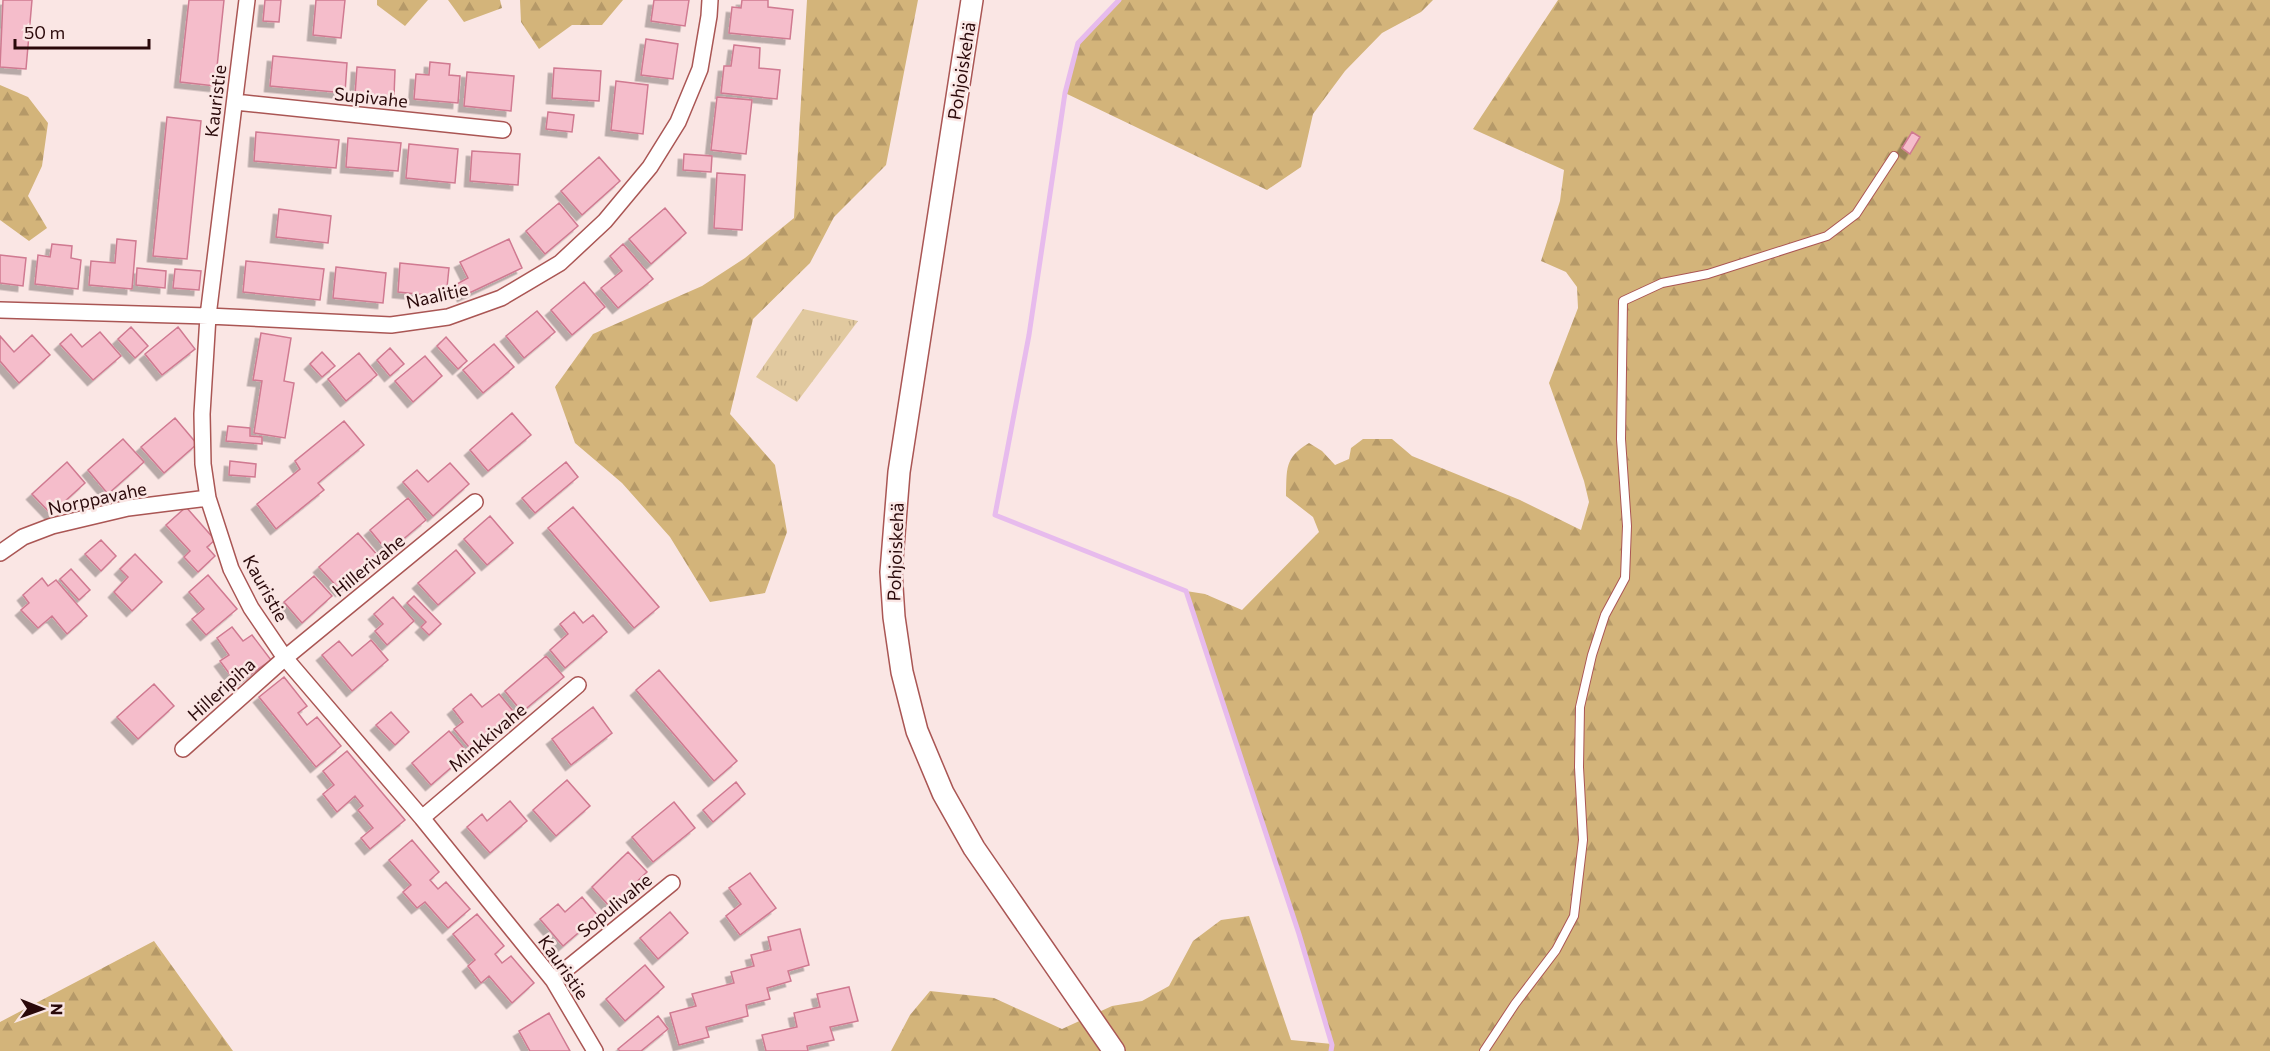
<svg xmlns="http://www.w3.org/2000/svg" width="2270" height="1051" font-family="Commissioner,sans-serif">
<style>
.grass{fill:url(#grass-tufts)}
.forest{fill:url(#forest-firs)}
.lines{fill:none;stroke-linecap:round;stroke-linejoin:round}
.stream{stroke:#e7bbed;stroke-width:5}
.building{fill:#f5bdcb;stroke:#d07a91;stroke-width:1.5;filter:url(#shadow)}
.lane-casing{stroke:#aa5654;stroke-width:10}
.street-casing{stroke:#aa5654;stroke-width:18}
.secondary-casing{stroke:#aa5654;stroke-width:24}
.lane{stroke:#fff;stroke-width:8}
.street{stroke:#fff;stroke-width:15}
.secondary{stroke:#fff;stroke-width:21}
.labels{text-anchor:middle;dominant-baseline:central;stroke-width:5;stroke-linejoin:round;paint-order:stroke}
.street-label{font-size:18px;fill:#2a090a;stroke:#fae6e4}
</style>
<defs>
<pattern id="grass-tufts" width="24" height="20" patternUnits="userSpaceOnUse" patternTransform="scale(1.5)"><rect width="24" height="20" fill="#e1c99f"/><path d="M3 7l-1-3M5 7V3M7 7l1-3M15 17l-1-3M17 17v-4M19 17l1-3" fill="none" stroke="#c1ab88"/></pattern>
<pattern id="forest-firs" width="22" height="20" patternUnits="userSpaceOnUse" patternTransform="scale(1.5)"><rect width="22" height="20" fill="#d3b47a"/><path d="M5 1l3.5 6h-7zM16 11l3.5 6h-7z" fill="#b59968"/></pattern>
<filter id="shadow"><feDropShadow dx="-5.5" dy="5.5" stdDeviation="0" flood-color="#0004"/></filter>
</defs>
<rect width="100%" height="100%" fill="#fae6e4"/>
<!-- grass -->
<path class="grass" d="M803,309L858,321L797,402L756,377Z"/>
<!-- forest -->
<path class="forest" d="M377,0H428L405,26L377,5Z
M448,0H500L502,8L464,22Z
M520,0H623L602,25H572L539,49L521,22Z
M807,0H918L886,165L834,217L810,263L753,319L730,414L775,465L787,532L765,593L710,602L670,537L622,483L575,443L555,387L593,334L702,286L745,258L794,218Z
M1119,0H1433L1421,12L1382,33L1345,71L1313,114L1301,167L1267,190L1065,93L1078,43Z
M1558,0H2270V1051H891L910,1015L930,991L994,998L1062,1029L1112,1006L1142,1001L1169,986L1193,941L1221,920L1249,916L1291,1040L1332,1044L1299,934L1186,591L1205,594L1242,610L1319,532L1313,517L1286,496C1287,469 1284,458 1309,443L1322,451L1335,465L1349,459L1351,448L1363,439H1392L1412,456L1520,500L1581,530L1589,502L1584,481L1549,383L1578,308L1577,287L1566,272L1541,261L1560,201L1564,170L1473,129Z
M0,85L28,97L48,123L42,166L28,196L47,228L29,241L0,220Z
M154,941L233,1051H0V1022Z"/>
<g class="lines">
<!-- stream -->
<path class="stream" d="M1119,0L1078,43L1065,93L1029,335L995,515L1186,591L1299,934L1332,1045L1331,1051"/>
</g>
<!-- building -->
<path class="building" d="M3,0H32L26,69L0,67Z
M189,0H224L215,86L180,82Z
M265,0H281L279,22L263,21Z
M316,0H345L341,38L313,35Z
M654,0H689L685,26L651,21Z
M742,0H768V7L793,10L790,39L729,33L732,7L741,8Z
M646,39L678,44L673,79L641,75Z
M734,45L760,48L759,68L780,70L777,99L721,93L724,66H731Z
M273,56L347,63L345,93L270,86Z
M430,62L450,64L449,75L460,76L458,103L414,99L416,74L429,75Z
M357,67L395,70L394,97L355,95Z
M554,68L601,71L599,101L552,98Z
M467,72L514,76L511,111L464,106Z
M616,81L648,85L643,134L611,130Z
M717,97L752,100L746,154L711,150Z
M548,112L574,115L572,132L546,129Z
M167,117L201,121L187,259L153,256Z
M256,132L339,140L336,168L254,161Z
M1912,132L1920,137L1910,154L1902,148Z
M348,138L401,143L398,171L346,167Z
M409,144L458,149L455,183L406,178Z
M472,151L520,154L518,185L470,181Z
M684,154L712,156L711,172L683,170Z
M599,157L620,181L582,215L561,191Z
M717,173L745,175L742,230L714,228Z
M559,203L578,226L545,254L526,231Z
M665,208L686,233L651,264L629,239Z
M279,209L331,216L328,243L276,237Z
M117,239L136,241L132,289L89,285L91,261L115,263Z
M509,239L522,268L463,296L457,284L468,278L460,262Z
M52,244L72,246L71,258L81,260L78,289L35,284L38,255L50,257Z
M623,244L653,279L618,308L601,288L622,271L610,256Z
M0,255L26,258L23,286L0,283Z
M246,261L324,269L320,300L243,292Z
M400,263L449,268L446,297L398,292Z
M336,267L386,273L383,303L333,298Z
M137,268L166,271L165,288L136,285Z
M175,269L201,271L199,290L173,288Z
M584,282L605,307L572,335L551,310Z
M537,311L555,332L524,358L506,336Z
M131,327L148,346L135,358L118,339Z
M178,327L195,349L162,375L145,354Z
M100,332L121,356L93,380L60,344L71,334L82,347Z
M261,333L291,338L284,381L294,383L285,438L254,433L262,381L253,380Z
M32,335L50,355L19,383L0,361V336L14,352Z
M446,337L467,361L458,369L437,346Z
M494,344L514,367L483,393L463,370Z
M390,348L404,364L390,376L377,360Z
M322,352L335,366L322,377L310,364Z
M359,353L377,375L346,401L328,379Z
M425,356L442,376L413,402L395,381Z
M512,413L531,435L488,471L470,450Z
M175,418L197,444L164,473L141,447Z
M344,421L364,445L318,483L324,490L276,529L257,504L300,469L295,461Z
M228,426L250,428V436L262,437V444L226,441Z
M123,439L144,462L108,494L88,470Z
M230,461L256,464L255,477L229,475Z
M67,462L85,483L51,514L32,494Z
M566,462L578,477L535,513L522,498Z
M450,463L469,484L433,516L403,482L417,470L428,482Z
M408,498L426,520L388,552L370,530Z
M186,507L215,540L207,547L215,556L198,572L184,557L190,551L166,525Z
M573,507L659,607L634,628L548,528Z
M490,516L513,543L487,565L464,539Z
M358,533L379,557L341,591L319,567Z
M101,540L116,556L101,571L85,554Z
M456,550L475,573L438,605L418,583Z
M135,554L162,582L132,611L114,592L128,577L120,569Z
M71,569L90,590L79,600L60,579Z
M208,575L237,609L206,635L192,619L204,609L189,592Z
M314,576L332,596L302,623L284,602Z
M42,578L48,586L56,580L87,616L67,634L52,616L38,628L21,610L29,603L23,595Z
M414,596L441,624L429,635L421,627L426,622L407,603Z
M393,597L414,621L387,645L375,631L383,624L374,614Z
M574,612L583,623L593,615L607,632L565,668L550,650L568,634L560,624Z
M232,627L243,641L252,635L271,660L237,684L220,661L229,655L217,638Z
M371,640L388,660L352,691L322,655L339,641L352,656Z
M546,656L564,677L522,712L505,691Z
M659,670L737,761L714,781L636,690Z
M284,677L307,706L298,713L307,725L317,717L341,746L316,767L259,697Z
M154,684L174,706L138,739L117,717Z
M471,694L482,707L499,694L517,716L473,752L454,729L463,722L453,709Z
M593,707L612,733L571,765L552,739Z
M391,712L409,732L395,745L376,725Z
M449,731L468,753L431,785L412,763Z
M347,751L405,820L370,849L361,838L373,828L358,810L363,806L355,796L337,812L323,794L334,785L323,771Z
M567,780L590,806L556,836L533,810Z
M736,782L745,794L713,822L703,810Z
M510,801L527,821L490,853L467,827L482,814L487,821Z
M674,802L695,828L653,862L632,837Z
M412,840L439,872L430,880L438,889L446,882L470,909L448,928L425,902L417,908L403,892L411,885L389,860Z
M628,852L647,872L610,907L592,887Z
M750,873L776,908L740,935L726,916L741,904L729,888Z
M582,897L598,916L563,946L540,919L558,904L565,912Z
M670,912L688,933L658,959L640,938Z
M477,914L504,946L495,954L502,963L511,956L534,983L512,1003L489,976L481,983L468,966L475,960L453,934Z
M800,929L809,965L788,971L791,981L767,988L770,999L746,1005L748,1016L706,1027L709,1037L679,1045L670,1013L696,1006L692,994L734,983L731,972L754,966L751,955L771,950L768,937Z
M645,965L664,987L625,1021L606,999Z
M849,987L858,1021L830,1027L834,1040L807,1046L808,1051H766L762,1035L797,1027L794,1013L820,1007L817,994Z
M549,1013L570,1051H530L519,1031Z
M658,1016L668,1029L641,1051H620L618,1049Z"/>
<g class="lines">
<defs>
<path id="lane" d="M1484,1051L1515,1004L1556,950L1574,916L1583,840L1579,767L1580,707L1592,655L1605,615L1625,578L1627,526L1621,439L1623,301L1662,283L1708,274L1827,236L1856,214L1894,156"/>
<path id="street" d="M247,0L208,316L202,414L203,464L208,498L231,569L251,608L285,658L422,818L553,980L595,1051
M235,102L503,130
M0,310L208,316L391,325L448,317L501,298L560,263L605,221L650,167L678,122L700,69L709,16L710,0
M0,553L23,537L52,526L128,508L208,498
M183,749L285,658L475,502
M422,818L578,685
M553,980L672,883"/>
<path id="secondary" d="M972,0L899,472L891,572L894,617L902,672L917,731L943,793L974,848L1114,1051"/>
</defs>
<!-- lane casing -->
<use href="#lane" class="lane-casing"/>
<!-- street casing -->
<use href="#street" class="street-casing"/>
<!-- secondary casing -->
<use href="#secondary" class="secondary-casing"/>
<!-- lane -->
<use href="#lane" class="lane"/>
<!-- street -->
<use href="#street" class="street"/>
<!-- secondary -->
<use href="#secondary" class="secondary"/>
</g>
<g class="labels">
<!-- street labels -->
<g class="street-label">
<text transform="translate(961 71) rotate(-81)">Pohjoiskehä</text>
<text transform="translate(371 97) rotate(6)">Supivahe</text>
<text transform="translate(215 101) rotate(-83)">Kauristie</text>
<text transform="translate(437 295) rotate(-13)">Naalitie</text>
<text transform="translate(97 498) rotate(-12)">Norppavahe</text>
<text transform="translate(895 552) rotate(-88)">Pohjoiskehä</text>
<text transform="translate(368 565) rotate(-39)">Hillerivahe</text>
<text transform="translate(266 588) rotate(61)">Kauristie</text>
<text transform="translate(221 689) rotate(-42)">Hilleripiha</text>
<text transform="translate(487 737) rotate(-40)">Minkkivahe</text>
<text transform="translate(614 905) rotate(-39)">Sopulivahe</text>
<text transform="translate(564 967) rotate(55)">Kauristie</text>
</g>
</g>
<!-- north arrow -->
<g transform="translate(42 1009) rotate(91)" stroke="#fae6e4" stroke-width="4.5" paint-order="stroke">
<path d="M0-4.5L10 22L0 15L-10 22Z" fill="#2a090a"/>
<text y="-9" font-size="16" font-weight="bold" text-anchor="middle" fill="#2a090a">N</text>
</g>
<!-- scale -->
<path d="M15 39v9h134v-9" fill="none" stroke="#2a090a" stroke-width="3"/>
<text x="24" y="39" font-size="18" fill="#2a090a" stroke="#fae6e4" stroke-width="4.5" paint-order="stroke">50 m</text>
</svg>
